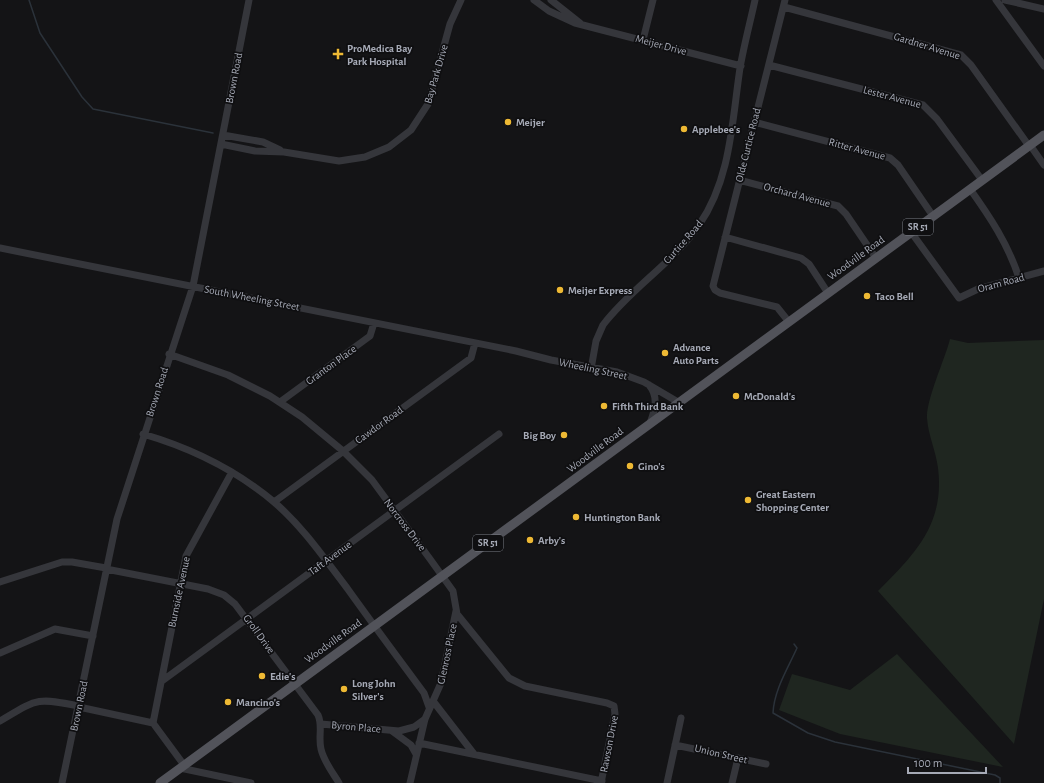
<svg xmlns="http://www.w3.org/2000/svg" width="1044" height="783" font-family="'Alegreya Sans',sans-serif">
<style>
.green{fill:#1f2620}
.lines{fill:none;stroke-linecap:round;stroke-linejoin:round}
.stream{stroke:#2b323a;stroke-width:1.5}
.minor{stroke:#35363b;stroke-width:7}
.major{stroke:#52535a;stroke-width:9}
.poi-dot{fill:#eeb934;stroke:#0f0f11;stroke-width:1.5}
.labels{text-anchor:middle;dominant-baseline:central;stroke-width:3.5;stroke-linejoin:round;paint-order:stroke}
.shield{fill:#0f0f11;stroke:#797c84;stroke-width:1}
.shield-label{font-size:10px;font-weight:bold;fill:#a6aab6}
.street-label{font-size:11px;fill:#a6aab6;stroke:#0f0f11}
.poi-label{font-size:11px;font-weight:bold;fill:#a6aab6;stroke:#0f0f11;text-anchor:start}
</style>
<rect width="100%" height="100%" fill="#141416"/>
<!-- green -->
<path class="green" d="M950,339L968,343L1044,340V599L1014,744L878,591C915,554 945,524 938,468C936,451 928,435 927,418C926,400 945,359 950,339Z
M897,654L1003,767L840,734L779,710L792,674L850,690Z"/>
<g class="lines">
<!-- stream -->
<path class="stream" d="M29,0L40,33L82,97L93,109L213,133
M794,644L797,648C788,668 774,690 773,713L808,733L835,742L995,775L1000,778V783"/>
<!-- minor -->
<path class="minor" d="M534,0L549,11L575,23L741,66
M551,0L580,23
M785,0L713,286L715,290L720,293L777,307L789,322
M996,0L1044,66
M1005,0L1044,9
M784,7L961,55L971,65L1029,146
M643,40L653,0
M769,65L923,105L937,119L982,180
M754,122L890,158L898,165L933,216
M223,135L263,142L280,150
M221,144L255,151L284,152L339,161L365,157L389,147L411,130L428,104L450,24L461,0
M1030,145L1044,165
M739,180L838,206L846,214L876,258
M970,189C990,217 1008,244 1019,278
M911,232L959,298L978,289L1044,271
M725,237L801,258L809,264L828,293
M0,248L516,351L551,360L617,372L644,382L678,402
M169,354L228,375L270,396L302,417L343,451L372,480L430,559L453,591L457,614L509,678L525,686L607,703L614,706L615,714L601,783
M591,369L596,341L603,325C631,288 673,263 699,225C731,179 732,121 740,68C744,45 750,23 755,0
M649,385C659,397 655,410 650,423
M280,402L370,336L374,323
M143,434C191,448 236,470 274,502C303,527 324,558 347,588C372,623 398,658 424,693L429,707
M274,502L471,358L475,343
M106,569L208,589L224,595L235,604L318,715C323,726 318,737 321,749C324,762 333,773 339,783
M0,582L62,562H72L106,568
M0,653L55,629L93,636
M162,681L499,434
M433,701L474,754
M79,707L153,723L184,765
M0,721C37,699 36,697 79,706
M153,723L186,556L232,472
M321,724L399,731L414,727L425,719
M392,731L411,745L416,754
M419,743L602,781
M675,745L766,764
M180,768L251,783
M62,783L117,519L193,286L249,0
M410,783L425,719L441,683L456,611
M667,783L681,718
M732,783L738,758"/>
<!-- major -->
<path class="major" d="M160,783L1044,135"/>
</g>
<!-- markers -->
<g class="poi-dot">
<path d="M336 48h4v4h4v4h-4v4h-4v-4h-4v-4h4z"/>
<circle cx="508" cy="122" r="4"/>
<circle cx="684" cy="129" r="4"/>
<circle cx="560" cy="290" r="4"/>
<circle cx="867" cy="296" r="4"/>
<circle cx="665" cy="353" r="4"/>
<circle cx="736" cy="396" r="4"/>
<circle cx="604" cy="406" r="4"/>
<circle cx="564" cy="435" r="4"/>
<circle cx="630" cy="466" r="4"/>
<circle cx="748" cy="500" r="4"/>
<circle cx="576" cy="517" r="4"/>
<circle cx="530" cy="540" r="4"/>
<circle cx="262" cy="676" r="4"/>
<circle cx="344" cy="689" r="4"/>
<circle cx="228" cy="702" r="4"/>
</g>
<g class="labels">
<!-- shield labels -->
<g class="shield">
<rect x="903" y="219" width="30" height="16" rx="3"/>
<rect x="473" y="535" width="30" height="16" rx="3"/>
</g>
<g class="shield-label">
<text x="918" y="227">SR 51</text>
<text x="488" y="543">SR 51</text>
</g>
<!-- street labels -->
<g class="street-label">
<text transform="translate(661 45) rotate(15)">Meijer Drive</text>
<text transform="translate(927 46) rotate(17)">Gardner Avenue</text>
<text transform="translate(436 74) rotate(-74)">Bay Park Drive</text>
<text transform="translate(234 78) rotate(-79)">Brown Road</text>
<text transform="translate(892 97) rotate(15)">Lester Avenue</text>
<text transform="translate(748 145) rotate(-76)">Olde Curtice Road</text>
<text transform="translate(857 149) rotate(15)">Ritter Avenue</text>
<text transform="translate(797 195) rotate(15)">Orchard Avenue</text>
<text transform="translate(683 242) rotate(-49)">Curtice Road</text>
<text transform="translate(856 258) rotate(-36)">Woodville Road</text>
<text transform="translate(1001 283) rotate(-15)">Oram Road</text>
<text transform="translate(252 298) rotate(11)">South Wheeling Street</text>
<text transform="translate(331 365) rotate(-36)">Granton Place</text>
<text transform="translate(593 369) rotate(12)">Wheeling Street</text>
<text transform="translate(157 392) rotate(-72)">Brown Road</text>
<text transform="translate(379 425) rotate(-36)">Cawdor Road</text>
<text transform="translate(595 450) rotate(-37)">Woodville Road</text>
<text transform="translate(405 525) rotate(53)">Norcross Drive</text>
<text transform="translate(330 558) rotate(-36)">Taft Avenue</text>
<text transform="translate(179 592) rotate(-78)">Burnside Avenue</text>
<text transform="translate(259 634) rotate(54)">Groll Drive</text>
<text transform="translate(333 641) rotate(-36)">Woodville Road</text>
<text transform="translate(447 654) rotate(-78)">Glenross Place</text>
<text transform="translate(79 706) rotate(-78)">Brown Road</text>
<text transform="translate(356 727) rotate(5)">Byron Place</text>
<text transform="translate(609 744) rotate(-79)">Rawson Drive</text>
<text transform="translate(721 754) rotate(13)">Union Street</text>
</g>
<!-- poi labels -->
<g class="poi-label">
<text x="347" y="48">ProMedica Bay<tspan x="347" dy="13">Park Hospital</tspan></text>
<text x="516" y="122">Meijer</text>
<text x="692" y="129">Applebee's</text>
<text x="568" y="290">Meijer Express</text>
<text x="875" y="296">Taco Bell</text>
<text x="673" y="347">Advance<tspan x="673" dy="13">Auto Parts</tspan></text>
<text x="744" y="396">McDonald's</text>
<text x="612" y="406">Fifth Third Bank</text>
<text x="556" y="435" text-anchor="end">Big Boy</text>
<text x="638" y="466">Gino's</text>
<text x="756" y="494">Great Eastern<tspan x="756" dy="13">Shopping Center</tspan></text>
<text x="584" y="517">Huntington Bank</text>
<text x="538" y="540">Arby's</text>
<text x="270" y="676">Edie's</text>
<text x="352" y="683">Long John<tspan x="352" dy="13">Silver's</tspan></text>
<text x="236" y="702">Mancino's</text>
</g>
</g>
<!-- scale -->
<path d="M908 767v6h78v-6" fill="none" stroke="#a6aab6" stroke-width="2"/>
<text x="914" y="767" font-size="12" fill="#a6aab6" stroke="#0f0f11" stroke-width="3" paint-order="stroke">100 m</text>
</svg>
